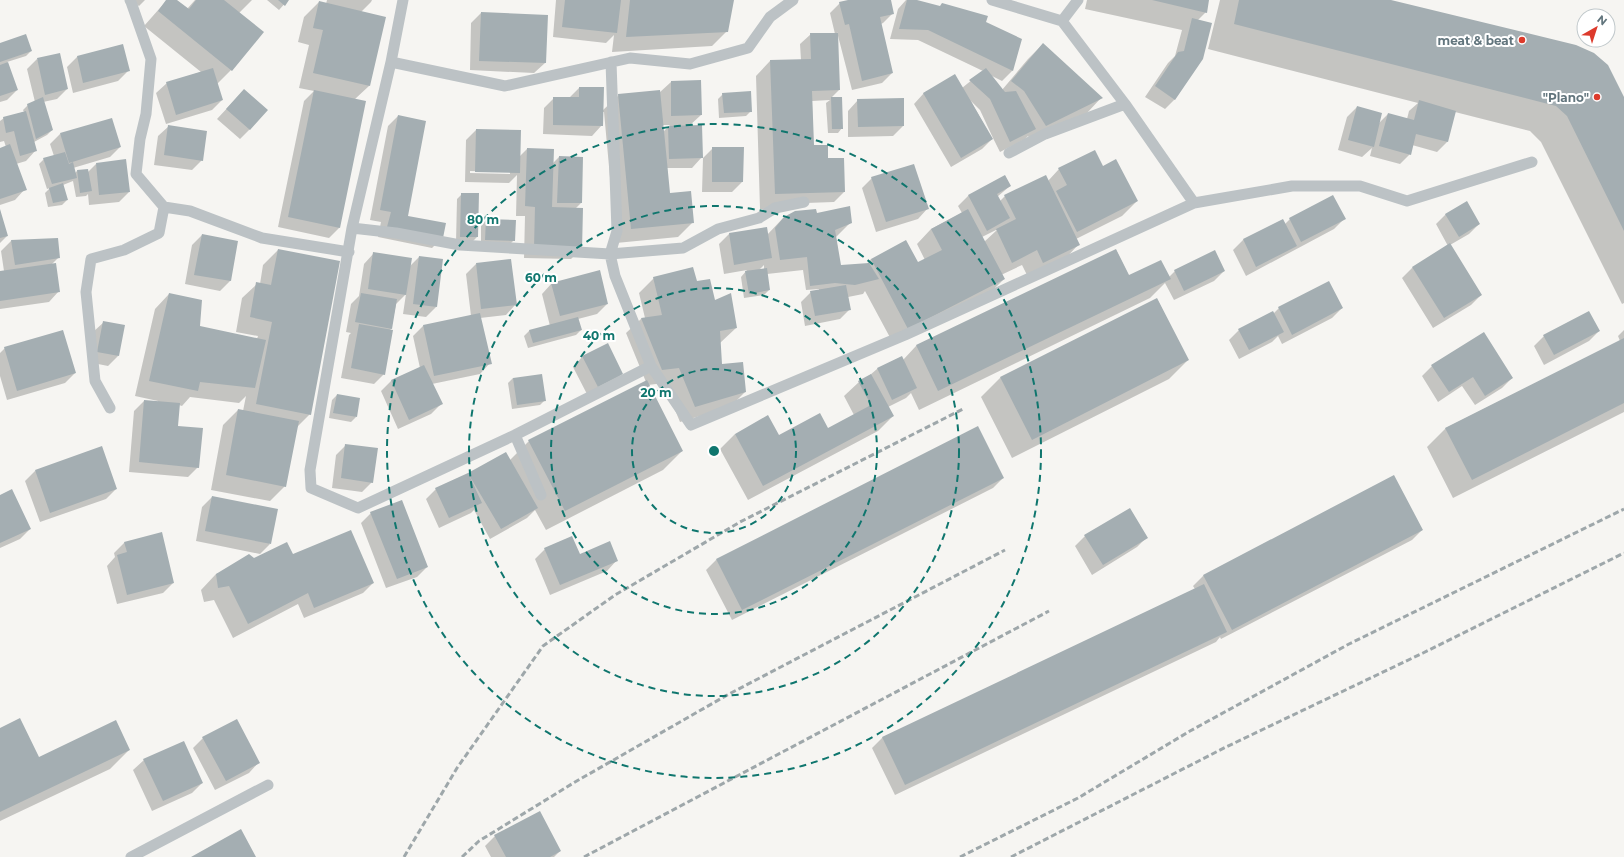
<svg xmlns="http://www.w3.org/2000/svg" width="1624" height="857" font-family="Montserrat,sans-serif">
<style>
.shadow{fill:#0003;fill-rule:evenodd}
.building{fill:#a4aeb2}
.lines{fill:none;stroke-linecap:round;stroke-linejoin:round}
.service{stroke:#bcc2c5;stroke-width:11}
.rail{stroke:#9ea7aa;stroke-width:3;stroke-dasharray:6 3;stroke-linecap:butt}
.ring{fill:none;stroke:#0f766e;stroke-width:2;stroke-dasharray:7 5}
.poi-dot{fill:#dd3a2b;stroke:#fff;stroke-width:1.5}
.labels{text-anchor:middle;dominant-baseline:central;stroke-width:4;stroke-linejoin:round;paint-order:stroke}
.poi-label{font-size:12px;font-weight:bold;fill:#62757d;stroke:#fff;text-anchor:end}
.centre{fill:#0f766e;stroke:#fff;stroke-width:2}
.ring-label{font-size:12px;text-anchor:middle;font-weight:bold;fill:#0f766e;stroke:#fff;stroke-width:4;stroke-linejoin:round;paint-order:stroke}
</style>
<rect width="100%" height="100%" fill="#f6f5f2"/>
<!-- shadow -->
<path class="shadow" d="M131,0H145L139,6Z
M167,0H175L187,9L195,0H252L239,13L231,70L217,84L222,100L212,110L166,124L156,93L167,83L201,72L144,26Z
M267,0H288L279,10Z
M327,0H372L371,2L361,12L369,86L355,99L339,228L329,238L278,227L304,101L314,91L299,88L309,45L298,42L304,17L319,2L326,4Z
M556,0H733L727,31L712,46L612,52L614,35L606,43L553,37Z
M853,0H890L893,13L883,23L881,24L892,73L882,83L852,90L837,32L839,90L831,98H841L842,128L838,133H828L826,103L830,100L812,101L813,148L828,159L844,192L834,202L806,203L800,208L760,209L756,76L770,61L801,60L800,44L811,34H835L830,13L840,3Z
M906,0H914L985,23L1021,40L1012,71L1002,81L990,75L1002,90L1028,59L1043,44L1101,98L1087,113L1031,140L1028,136L1025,139L1000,152L993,138L982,149L951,167L914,104L924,93L962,88L983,71L918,40L890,39L898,9ZM971,101L980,110L993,138L992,139Z
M1087,0H1208L1206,12L1198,20L1175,99L1165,109L1145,97L1168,63L1175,56L1182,30L1085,9Z
M1220,0H1387L1624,99V303L1622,304L1541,142L1530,131L1455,112L1447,142L1437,152L1412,145L1410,154L1400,164L1370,156L1372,148L1362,157L1338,150L1347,117L1357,107L1378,124L1388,114L1407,119L1409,111L1418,103L1208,49Z
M481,13L546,16L545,63L534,73L470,70L471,23Z
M0,44L31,51L26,56L7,62L17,90L7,100L0,102Z
M122,45L128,71L118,81L73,93L67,67L77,57Z
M37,59L67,89L57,99L43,102L52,130L47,135L34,142L36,150L26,161L16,164L25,189L15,200L0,205V149L6,147L4,141L0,142V121L4,118L24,112L23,110L28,105L35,102L27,69Z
M671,82L701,115L689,126L702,157L692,168H667L669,194L693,222L678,237L616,243L604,112H602V125L592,136L543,134L544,108L554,98H569L579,88L602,111L619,95L659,93ZM662,125H670L663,132Z
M244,90L250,129L240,139L217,119Z
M723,94L751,111L746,116L719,118L718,99Z
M858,100L903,126L893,136L848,137V111Z
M398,116L407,216L442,238L432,248L378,237L381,222L370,220L388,126Z
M169,126L202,160L192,170L154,165L158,136Z
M476,130L519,157L527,149L552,164L559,157L581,203L575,209L581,249L571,259L524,258L525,216H516L517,175L509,183L465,182L466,140ZM470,171L510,172V174L470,173Z
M60,134L120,147L110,157L73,168L75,173L77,171L88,170V172L96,164L129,192L119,202L89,205L88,194L86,196L76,197L73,181L63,185L67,200L62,205L48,207L45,193L50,188L47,189L39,164L44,159L54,156L50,144Z
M713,148L742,182L732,192H702L703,158Z
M1102,167L1137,201L1122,216L1076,239L1078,245L1064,260L1028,277L1022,265L1001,275L1004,279L989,294L893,343L865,291L863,294L848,297L850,309L840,319L805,326L801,302L811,292L819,291V289L806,290L803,270L767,274L769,290L764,295L744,298L741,277L747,270L724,274L719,244L729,234L766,228L767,235L784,217L817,214L851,222L836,237L840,266L867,264L871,259L918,264L925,260L917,244L931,229L962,213L958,206L968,196L1005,176L1010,186L997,197L1000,201L1005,196L1048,181L1059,169ZM996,230H997L984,242L982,237ZM764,265V269L759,270Z
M872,178L928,208L918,219L876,232L862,188Z
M462,194H478L477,237L472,242H456L457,199Z
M0,211L7,236L0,243Z
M1446,214L1479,224L1469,234L1450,245L1481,295L1471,305L1433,328L1402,278L1412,268L1448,246L1436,224Z
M1345,218L1334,229L1246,276L1233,250L1243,240L1283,220L1285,224L1290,219Z
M486,220L514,240L509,245L481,244V225Z
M202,235L237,242L230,281L220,291L185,284L192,245Z
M57,239L59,257L52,264L59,291L49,302L0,309V272L4,271L1,251L11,241Z
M278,250L310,414L297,427L285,486L270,501L211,490L223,425L238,410L243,411L246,396L239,403L190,397L182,406L179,405L177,427L198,467L188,477L129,472L134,411L144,401L158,402V401L135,396L155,309L169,294L199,327L257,339L258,336L236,332L242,298L257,284H260L263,265Z
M1116,250L1129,276L1169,277L1175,271H1224L1214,281L1174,300L1165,283L1150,298L919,410L911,393L906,398L888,407L893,416L878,431L748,500L720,449L735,434L779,436L828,430L854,415L844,396L859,382L870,375L877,369L901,357L903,360L916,346Z
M374,253L409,267L419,257L436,307L426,317L403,314L406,294L396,304L391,329L389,331L384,374L374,384L341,378L349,335L351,333L346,332L351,304L359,296L364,264Z
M476,264L516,304L506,315L480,318L490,363L480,374L432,384L441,404L431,414L398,429L381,391L391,381L420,368L413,336L423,326L471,316L466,274Z
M654,278L696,282L714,301L736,328L720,343L721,365L745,392L730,407L680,422L664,383L648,385L682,451L663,470L546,530L535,510L527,518L490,539L474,510L471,513L439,528L426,499L436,489L469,474L510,460L529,441L646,382L626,333L641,319L645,318L639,293Z
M552,283L607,304L597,314L578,319L581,330L576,335L528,348L524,336L529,331L550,326L542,294Z
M1157,299L1188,360L1169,379L1012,458L981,397L1000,378Z
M1279,308H1342L1332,318L1282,344L1278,336L1272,342L1239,359L1229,340L1239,330L1273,314Z
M104,322L118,356L108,366L88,362L93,332Z
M1624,330V412L1453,498L1427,447L1446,428L1620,341L1618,336Z
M1599,331L1589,341L1544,365L1534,346L1544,336Z
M5,348L75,373L65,383L7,400L0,376V353Z
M583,356L622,374L612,384L588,396L573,367Z
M1432,366L1512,378L1502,388L1475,405L1462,386L1438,402L1422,376Z
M513,378L545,400L540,405L512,409L508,383Z
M337,395L356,417L351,422L329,418L332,400Z
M346,445L372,482L362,492L332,488L336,455Z
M35,471L116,489L106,499L40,522L25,481Z
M1394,477L1422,530L1412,540L1221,639L1220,637L1216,642L895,795L872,748L882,738L1195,589L1193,586L1203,576Z
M1003,478L993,488L732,620L706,570L716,560Z
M0,496L30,529L20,539L0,548Z
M212,497L270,544L260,554L196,541L202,507Z
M371,513L427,567L417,577L386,588L361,523Z
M161,534L173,583L163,593L117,604L107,566L115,557L114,553L124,543Z
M1085,536L1147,537L1137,547L1092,575L1075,546Z
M545,549L579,555L617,560L607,571L550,595L535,559Z
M293,556L373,583L363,593L304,618L298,604L233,638L214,600L204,602L201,590L216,574L254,560Z
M0,729L39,759L129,750L110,769L0,821Z
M203,738L259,762L249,773L215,790L193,748Z
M144,760L202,783L192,793L152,811L133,770Z
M495,836L560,851L554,857H491L485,846Z"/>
<!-- building -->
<path class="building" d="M166,0H177L189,9L196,0H224L264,32L232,71L158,11Z
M278,0H289L285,6Z
M565,0H621L617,33L562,27Z
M630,0H734L728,32L626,37Z
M848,0H891L894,14L880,17L893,73L862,81L849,24L845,25L839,2Z
M907,0H917L940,6L942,3L988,16L986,22L1022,39L1013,71L928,30L899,29Z
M1152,0H1209L1207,13Z
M1239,0H1391L1576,45L1594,53L1608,65L1624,97V231L1567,116L1556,106L1234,24Z
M319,1L386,17L370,86L313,73L323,30L313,28Z
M481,12L548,15L546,63L479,61Z
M1192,18L1212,23L1203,59L1175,100L1155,86L1178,52L1184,51Z
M810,33H838L840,90L812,91L814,145H828V158H844L845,192L775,194L770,60L811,59Z
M26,34L32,51L0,62V43Z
M1043,43L1103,98L1046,126L1024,91L1011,81Z
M123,44L130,71L83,83L77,56Z
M60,53L68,89L45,95L37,58Z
M8,62L18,90L0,96V65Z
M213,68L223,100L176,115L166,82Z
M986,68L1005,92L1016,91L1036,129L1010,142L990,99L969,80Z
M955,74L993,139L961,158L923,93Z
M701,80L702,115L671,116V81Z
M579,87H604L603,126L553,125V97H579Z
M244,89L268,110L250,130L226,109Z
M314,90L366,101L340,228L288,217Z
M660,90L670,193L691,191L694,223L631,229L618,94Z
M751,91L752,112L724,113L722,93Z
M43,97L53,130L36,139L27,104Z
M831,97H842L843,129H832Z
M904,98V126L858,127L857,99Z
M1419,100L1456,111L1448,142L1416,134L1411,155L1379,146L1388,113L1414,120Z
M1357,106L1382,113L1374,147L1348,140Z
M26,111L37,151L20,156L14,131L6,133L3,117Z
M398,115L426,121L408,216L446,223L443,238L387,227L391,212L380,210Z
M112,118L121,147L69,163L60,133Z
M168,125L207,131L203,161L164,155Z
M702,125L703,158L669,159L668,126Z
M476,129L521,130L520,173L475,172Z
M10,144L27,190L0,199V148Z
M712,147H744L743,182H712Z
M527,148L554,149L552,207L583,208L582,250L534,248L535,207L525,206Z
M1095,150L1103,166L1116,159L1138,201L1077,232L1056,191L1067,185L1058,168Z
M65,152L69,164L73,162L77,178L52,184L43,158Z
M559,156L583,157L582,203H557Z
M126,159L130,192L99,195L96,163Z
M914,164L929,209L886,222L871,177Z
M88,169L92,191L80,193L77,170Z
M1005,175L1011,186L997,194L1010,218L987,231L968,195Z
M1046,175L1080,245L1043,263L1037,250L1012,263L996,229L1016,219L1004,195Z
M63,183L68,200L53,203L49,188Z
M461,193H479L478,237H460Z
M1333,195L1346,219L1301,242L1289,218Z
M1467,201L1480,224L1459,237L1445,214Z
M850,206L852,223L835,230L841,265L869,263L879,279L855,285L835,283L810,286L807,257L780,260L775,228L784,217L795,211L816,209L817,213Z
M0,209L8,236L0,238Z
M968,209L1005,279L908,329L871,259L906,240L918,262L942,250L931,229Z
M486,219L516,220L515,241L485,240Z
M1283,219L1297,246L1256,267L1243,239Z
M767,227L772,258L734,265L729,233Z
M202,234L238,241L231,281L194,275Z
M58,238L60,258L15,265L11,240Z
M1450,243L1482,295L1444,318L1412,267Z
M278,249L340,261L311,415L256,404L272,322L250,317L256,282L271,285Z
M1116,249L1129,275L1161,260L1171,279L938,391L916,345Z
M1215,250L1225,271L1184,291L1174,270Z
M373,252L412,258L406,295L368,289Z
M419,256L443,259L437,307L413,304Z
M511,259L517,305L481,309L476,263Z
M56,263L60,292L0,301V271Z
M693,267L697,281L710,279L715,300L731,293L737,328L720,331L722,364L743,362L746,392L695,407L679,368L662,370L641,318L662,315L653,277Z
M767,268L770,290L749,294L745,271Z
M600,270L608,304L560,316L551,283Z
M1329,281L1343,308L1292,335L1278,307Z
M846,285L851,310L815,316L810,291Z
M169,293L202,300L200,326L266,340L255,388L200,382L198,391L149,381Z
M361,293L397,299L392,329L355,322Z
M1157,298L1189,360L1032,440L1000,377Z
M1273,311L1284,332L1249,350L1238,329Z
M1589,311L1600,331L1554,355L1543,335Z
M480,313L492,364L434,376L423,325Z
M578,317L582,330L533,343L529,330Z
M103,321L125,325L119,356L97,352Z
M359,324L393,330L385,375L351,368Z
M63,330L76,373L17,391L4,347Z
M1484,332L1513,378L1485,396L1473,377L1449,392L1431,365Z
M1624,338V403L1472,480L1445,428Z
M608,343L623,374L598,387L582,356Z
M902,356L917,388L892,400L877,368Z
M424,365L443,404L409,420L391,380Z
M542,374L546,401L517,405L513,378Z
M871,374L894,416L763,486L735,434L768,415L779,435L820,413L828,428L871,405L858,381Z
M647,380L683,451L565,511L528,440Z
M337,394L360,398L357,417L333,413Z
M144,400L180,403L178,426L203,428L199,468L139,462Z
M238,409L299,421L286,487L226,475Z
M978,426L1004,478L742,610L716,559Z
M345,444L378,448L373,483L341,478Z
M102,446L117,489L50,513L35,470Z
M506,452L538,508L501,529L469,475L482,503L449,518L435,488L468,473Z
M1394,475L1423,530L1232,630L1203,575Z
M12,489L31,529L0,543V495Z
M212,496L278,509L271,544L205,531Z
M402,500L428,567L397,579L370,512Z
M1130,508L1148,538L1103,565L1084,535Z
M351,530L374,583L314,608L308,593L248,624L229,586L218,588L216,574L249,554L254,558L287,542L293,554Z
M162,532L174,583L127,595L117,555L127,552L124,542Z
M572,536L580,554L610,541L618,561L560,585L544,548Z
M1204,584L1227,632L905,785L882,737Z
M20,718L39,757L116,720L130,750L0,812V728Z
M237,719L260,763L226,781L202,737Z
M184,741L203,783L163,801L143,759Z
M540,811L561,851L550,857H506L494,835Z
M241,829L256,857H191Z"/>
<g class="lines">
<!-- service -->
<path class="service" d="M992,0L1062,21L1125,104L1194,203L1292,186H1360L1407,201L1532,162
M1062,21L1078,0
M391,62L403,0
M611,62L617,231L610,254L615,276L651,366L691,425L905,335L1194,203
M1009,153L1045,134L1125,104
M164,207L190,211L262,238L349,252
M352,228L396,233L460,245L610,254L683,248L718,229L759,218L775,208L804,202
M651,366L515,435L358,508L311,488L310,470L352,228L391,62L505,86L630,58L690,64L748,48L770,17L793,0
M110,408L95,381L86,292L91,259L124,250L159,233L164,207L136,174L140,139L146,114L151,59L131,2L130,0
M515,435L541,495
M131,857L268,785"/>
<!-- rail -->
<path class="rail" d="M404,857L457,768L543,646L615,595L740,522L963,409
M462,857L479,841L575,782L729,694L1005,550
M584,857L1049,611
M960,857L1078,798L1190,731L1349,644L1624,509
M1011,857L1226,747L1423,653L1624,553"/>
</g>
<!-- distance rings -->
<g class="ring">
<circle cx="714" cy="451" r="82"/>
<circle cx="714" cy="451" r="163"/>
<circle cx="714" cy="451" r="245"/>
<circle cx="714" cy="451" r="327"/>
</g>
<!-- markers -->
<g class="poi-dot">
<circle cx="1522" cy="40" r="4"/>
<circle cx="1597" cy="97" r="4"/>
</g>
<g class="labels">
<!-- poi labels -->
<g class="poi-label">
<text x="1514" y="40">meat &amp; beat</text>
<text x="1589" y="97">"Plano"</text>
</g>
</g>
<circle cx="714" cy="451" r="6" class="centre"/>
<g class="ring-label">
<text x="483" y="224">80 m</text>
<text x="541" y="282">60 m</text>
<text x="599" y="340">40 m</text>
<text x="656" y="397">20 m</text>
</g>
<!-- north arrow -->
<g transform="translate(1596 28) rotate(39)"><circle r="19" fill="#ffffff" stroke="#c0c8cb"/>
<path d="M0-3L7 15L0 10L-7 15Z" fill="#dd3a2b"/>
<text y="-6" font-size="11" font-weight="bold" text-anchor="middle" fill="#62757d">N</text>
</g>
</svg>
